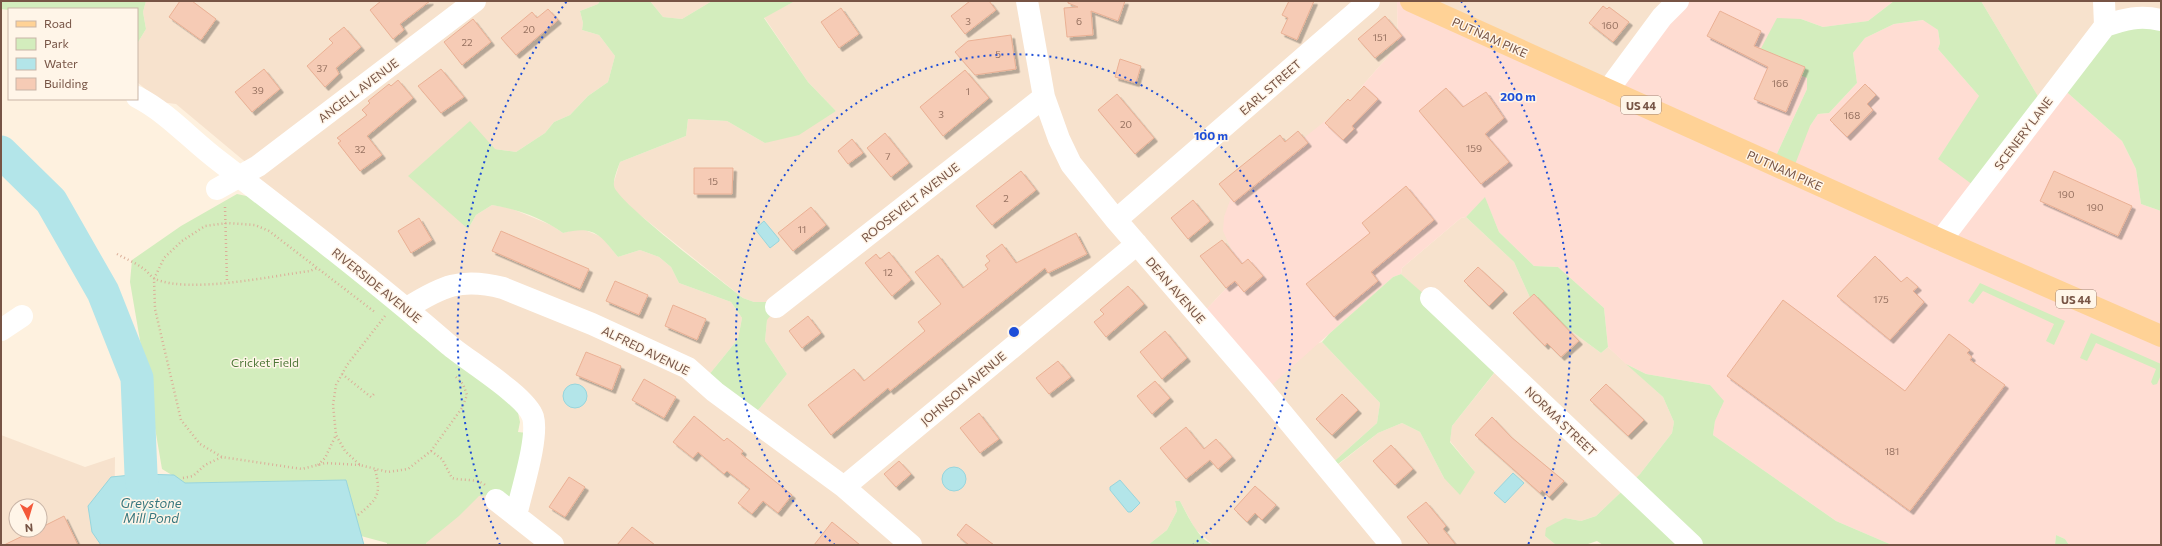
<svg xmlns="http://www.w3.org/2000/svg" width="2162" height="546" font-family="Commissioner,sans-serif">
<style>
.residential{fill:#f7e2cd;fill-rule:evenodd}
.commercial{fill:#ffddd3}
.green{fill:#d3edbd}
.water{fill:#b3e5e9;stroke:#98d5dc}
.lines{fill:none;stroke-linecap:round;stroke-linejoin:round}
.river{stroke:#b3e5e9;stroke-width:33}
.building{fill:#f6cbb5;stroke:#eab094;filter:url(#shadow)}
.path{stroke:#dbae98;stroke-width:2.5;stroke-dasharray:1 3;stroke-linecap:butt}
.minor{stroke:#fff;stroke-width:22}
.major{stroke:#ffd296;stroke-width:22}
.ring{fill:none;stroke:#1d4ed8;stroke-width:2;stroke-dasharray:2 4}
.labels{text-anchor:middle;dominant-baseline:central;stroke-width:3;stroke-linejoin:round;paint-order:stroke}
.number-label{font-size:10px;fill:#977261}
.shield{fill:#fff5e8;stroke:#a08476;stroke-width:1}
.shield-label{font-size:11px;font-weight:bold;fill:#775445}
.street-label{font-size:12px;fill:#775445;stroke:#fff5e8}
.park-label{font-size:12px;fill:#507839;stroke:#fff5e8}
.water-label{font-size:13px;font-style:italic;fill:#37777e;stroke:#fff5e8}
.centre{fill:#1d4ed8;stroke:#fff5e8;stroke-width:2}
.ring-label{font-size:12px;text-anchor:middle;font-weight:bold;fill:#1d4ed8;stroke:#fff5e8;stroke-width:3;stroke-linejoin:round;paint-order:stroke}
</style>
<defs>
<filter id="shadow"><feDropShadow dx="3.5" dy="3.5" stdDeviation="0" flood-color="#0004"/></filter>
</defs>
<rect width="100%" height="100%" fill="#fef1df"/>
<!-- residential -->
<path class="residential" d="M146,1H600L598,4L580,11L583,23L582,30L599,35L615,56L608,82L588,96L570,115L554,122L545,133L516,152L495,149L468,229L476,215L492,205L510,208L551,225L563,233L580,228L602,237L618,257L640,250L659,257L671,267L679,283L731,302L742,318L738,339L708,376L753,413L759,409L787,374L765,341L767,320L754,302L743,298L635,211L617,194L613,185L620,162L686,136L688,119L727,121L765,143L836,111L808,82L764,17L795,1H1397L1398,45L1363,85L1239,264L1234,280L1202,314L1316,344L1322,342L1380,403L1377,423L1329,466L1330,471L1378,433L1402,423L1420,432L1444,478L1475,472L1450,441L1452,426L1500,366L1401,274L1402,268L1461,218L1466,217L1514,262L1532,302L1601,353L1608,347L1663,397L1674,422L1672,433L1640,474L1596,516L1581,521L1565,518L1545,536L1556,545H1215L1212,544L1195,529L1180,501H1175L1177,511L1167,530L1148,545H427L424,536L452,497L495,495L539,422L255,182L249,165L176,104L161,102L137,82V44L146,29L143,12Z
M650,1H712L682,19L663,17Z
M1420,1H1680L1611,86Z
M1981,1H2161V14L2042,103Z
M1,435L85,467L115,457L114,545H1ZM16,506H40V530H16Z"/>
<!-- commercial -->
<path class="commercial" d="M1397,1H1420L1611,86L1680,1H1894L1868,21L1823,27L1801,19L1758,56L1807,78V89L1775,158L1810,126L1818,114L1829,113L1857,83L1853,53L1865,38L1894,24L1924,20L1938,30L1940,43L1938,49L1980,97L1938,159L2061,87L2122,141L2136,169L2141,204L2161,211V545H2069L2065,539L2056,535L2055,545H1892L1836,521L1713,435L1715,420L1721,408L1710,385L1646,374L1626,364L1608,347L1604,308L1558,267L1534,266L1499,232L1485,198L1466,217L1461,218L1402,268L1401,274L1393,277L1266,390L1201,315L1234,280L1238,264L1223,231L1224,217L1232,195L1358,95L1363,85L1398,45Z"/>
<!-- green -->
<path class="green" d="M1,1H146L143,12L146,29L137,44V9L9,10L1,9Z
M600,1H650L663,17L682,19L712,1H795L764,18L808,82L836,111L799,135L765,143L727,121L688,119L686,136L620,162C618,168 613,179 614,186C616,201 724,283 743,298L754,302H781L767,320L765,341L787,374L759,409L753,413L708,376L738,339L742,318L731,302L679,283L671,267L659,257L640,250L618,257C600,234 593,225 563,233C542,218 517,209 492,205L476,215L468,229L408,176L470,121L495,149L516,152L545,133L554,122L570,115L588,96L608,82L615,56L599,35L582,30L583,23L580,11L598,4Z
M1894,1H1981L2042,103L1977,188L1938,159L1979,96L1938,49L1940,43L1938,30L1923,20L1894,24L1865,38L1853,53L1857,83L1829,113L1818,114L1810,126L1794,167L1775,158L1807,89V78L1757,56L1777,18L1801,19L1823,27L1868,21Z
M2161,14V211L2141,204L2136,169L2122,141L2061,87L2111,19Z
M237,194L251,197L389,307L414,330L517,408L520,422L518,432L536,434V442L507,502L495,495L479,496L459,516L426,543L427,545H387V543L361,536L346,480L185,483L162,469L130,282L132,260L181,226Z
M1485,197L1499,232L1534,266L1558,267L1604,308L1608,347L1601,353L1532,302L1514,262L1466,217Z
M1401,274L1502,363L1452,426L1450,442L1475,472L1460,495L1444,478L1420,432L1402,423L1378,433L1329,471V466L1377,423L1380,403L1322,342L1329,334L1393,277Z
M1980,283L2065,321L2054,345L2046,341L2054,324L1983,291L1973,304L1968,301Z
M2091,333L2161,364V375L2157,384L2153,385L2151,382L2156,369L2096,343L2087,361L2080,358Z
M1626,364L1646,374L1710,385L1724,401L1715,421L1713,435L1836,521L1892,545H1603L1597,541L1585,545H1556L1545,536L1546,528L1565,518L1581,521L1596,516L1640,474L1672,433L1674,422L1663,397Z
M1175,501H1180C1187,514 1199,542 1215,545H1148L1167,530L1177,511Z
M2056,535L2065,539L2069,545H2055Z"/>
<!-- water -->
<path class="water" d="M764,221L779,239V241L770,248L755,229Z
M563 396a12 12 0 1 1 24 0a12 12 0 1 1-24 0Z
M942 479a12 12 0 1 1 24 0a12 12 0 1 1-24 0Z
M1513,473L1524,483L1505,503L1494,493Z
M141,474L174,475L185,483L346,480L364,545H101L92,532L88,506L111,477Z
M1120,480L1140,503L1131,512H1128L1110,490V487Z"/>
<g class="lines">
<!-- river -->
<path class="river" d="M1,152L51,201L103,292L137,378L141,474L146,518L157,545"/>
</g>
<!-- building -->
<path class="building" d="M180,1H192L216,19L201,40L169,17Z
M381,1H430L400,24L404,30L393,39L370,10Z
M970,1H989L996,10L965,34L951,16Z
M1068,1H1125L1118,21L1091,11L1093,35L1067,37L1064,8L1078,7L1068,3Z
M1289,1H1314L1297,40L1281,33L1288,18L1282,15Z
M1603,6L1607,9L1609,7L1629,22L1613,42L1589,23Z
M841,8L859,34L839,48L821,22Z
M548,9L558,20L516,55L501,38L532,12L537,18Z
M1720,11L1761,31L1754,46L1805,67L1786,112L1754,99L1768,67L1707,36Z
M1385,16L1402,36L1375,58L1358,39Z
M473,19L491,42L462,65L444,42Z
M344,27L361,47L336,68L339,74L325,87L307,66L333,43L329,39Z
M1011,35L1016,69L975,75L955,52L968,41Z
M1120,59L1141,66L1136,83L1115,77Z
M264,69L280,89L252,112L235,92Z
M441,69L464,97L441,113L418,86Z
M965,70L989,98L943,136L920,107Z
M398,80L413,98L367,136L382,155L360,171L338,143L341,141L337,138L367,115L362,110L370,103L368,101L389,84L391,86Z
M1865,84L1876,95L1867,104L1873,110L1847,137L1830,120Z
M1364,86L1378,99L1352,126L1354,129L1343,140L1325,123L1348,99L1350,101Z
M1446,88L1463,107L1486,92L1504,118L1485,134L1509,162L1481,184L1419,111Z
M1117,94L1154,138L1135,154L1098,110Z
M1298,131L1308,143L1234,202L1219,184L1280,135L1285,142Z
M885,133L909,163L891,177L867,148Z
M852,139L863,153L848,164L838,151Z
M694,168H733L732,194H694Z
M1021,171L1036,190L992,225L976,206Z
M2054,171L2132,206L2118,236L2040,201Z
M1406,186L1434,220L1371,272L1378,281L1334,317L1306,284L1370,233L1362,223Z
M1193,200L1210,221L1188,239L1171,218Z
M811,207L826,225L793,251L778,233Z
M419,218L432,240L411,253L398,231Z
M501,231L589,269L580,289L492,251Z
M1076,233L1087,254L1048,273L1045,268L890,391L888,388L831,435L808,405L854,369L864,381L925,331L918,322L941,304L915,272L938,255L963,288L988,269L985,265L990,261L986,256L1002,244L1016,263Z
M1222,240L1242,264L1248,259L1263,276L1244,292L1235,281L1226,288L1200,256Z
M889,252L911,280L892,296L865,263L876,254L880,259Z
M1875,256L1901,282L1907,277L1918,287L1913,291L1924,302L1890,340L1837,296Z
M1478,267L1504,291L1489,306L1464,281Z
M615,281L648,295L639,315L606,301Z
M1128,286L1144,304L1106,337L1094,322L1104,314L1100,310Z
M1534,294L1579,341L1561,357L1547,343L1545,346L1513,313Z
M1783,300L1905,391L1949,334L1970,350L1967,353L1972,357L1970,360L2005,385L1910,511L1727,376Z
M673,305L706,319L697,340L665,326Z
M808,316L821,333L802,348L789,331Z
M1165,331L1187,358L1162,379L1140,352Z
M586,352L621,366L612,390L576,375Z
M1058,361L1071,377L1049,394L1036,378Z
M644,379L676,397L664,418L632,400Z
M1155,381L1170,398L1152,414L1137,396Z
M1606,384L1644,420L1628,436L1590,400Z
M1342,394L1358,410L1332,435L1316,419Z
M979,413L999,439L980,453L960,428Z
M694,416L724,441L727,438L743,451L741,454L792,495L778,513L763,501L752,514L738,503L750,489L727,471L724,474L698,452L693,458L673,442Z
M1492,417L1511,437L1564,481L1549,497L1542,490L1540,493L1475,435Z
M1186,427L1204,449L1216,439L1232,457L1218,469L1210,460L1186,479L1160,448Z
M1391,445L1413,469L1395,485L1373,461Z
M899,461L911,474L896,487L884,474Z
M569,477L585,487L565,517L549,507Z
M1255,486L1276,505L1262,520L1255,513L1247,522L1234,509Z
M1426,502L1446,526L1443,529L1456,545H1430L1407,517Z
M64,516L78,545H4L35,530H40V528Z
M832,522L860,545H814Z
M966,524L994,545H969L957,535Z
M632,527L655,545H617Z"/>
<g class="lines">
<!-- path -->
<path class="path" d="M225,207L227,282
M117,254C126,259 136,263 144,269C148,272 151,277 155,279C190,294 271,276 310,271L317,268
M385,316L347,365L336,385L333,405L336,435L345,451L360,465L388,472L408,469L431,451L462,408L467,395L463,384L455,376
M342,374L371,397L374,394
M431,451L442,459L452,478C462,481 477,478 485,485
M318,465L325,458L336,435
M360,465L325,463L302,469L222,457L200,444L181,420L155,309L154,279L164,258L182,241L205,226L227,223L255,225L269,231L376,313
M183,478L193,476L205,465L222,457
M358,515C379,498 381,494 375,469"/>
<!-- minor -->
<path class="minor" d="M1027,1L1044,97L1059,139L1071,164L1116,220L1262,389L1391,545
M2105,26C2124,19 2140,15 2161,20
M1608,90L1662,17L1678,1
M137,97C168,113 191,140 219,161C297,221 375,281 449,345C468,361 526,396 533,417C539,438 521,492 516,516
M217,189L258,166L475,1
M1116,220L1369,1
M1941,240L2105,26L2104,1
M1431,298L1692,545
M776,307L1044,97
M407,308C442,286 461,277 503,288L592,324L688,368L715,392L844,487L911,545
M1,330L22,316
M844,487L1137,244
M496,500L553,545"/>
<!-- major -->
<path class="major" d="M1411,1L1941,240L2161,336"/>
</g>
<!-- distance rings -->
<g class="ring">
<path d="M835 545A278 278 0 1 1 1193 545"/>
<path d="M500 545A556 556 0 0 1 567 1M1461 1A556 556 0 0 1 1528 545"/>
</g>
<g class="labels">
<!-- number labels -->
<g class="number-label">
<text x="968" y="21">3</text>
<text x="1079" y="21">6</text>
<text x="1610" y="25">160</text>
<text x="529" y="29">20</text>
<text x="1380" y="37">151</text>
<text x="467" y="42">22</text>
<text x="998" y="54">5</text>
<text x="322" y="68">37</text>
<text x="1780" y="83">166</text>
<text x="258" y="90">39</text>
<text x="968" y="91">1</text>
<text x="941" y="114">3</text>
<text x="1852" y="115">168</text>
<text x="1126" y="124">20</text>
<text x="1474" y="148">159</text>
<text x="360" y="149">32</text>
<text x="888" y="156">7</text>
<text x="713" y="181">15</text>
<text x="2066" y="194">190</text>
<text x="1006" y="198">2</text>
<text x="2095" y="207">190</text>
<text x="802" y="229">11</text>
<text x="888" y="272">12</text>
<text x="1881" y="299">175</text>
<text x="1892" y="451">181</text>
</g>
<!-- shield labels -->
<g class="shield">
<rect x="1621" y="96" width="40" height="18" rx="3"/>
<rect x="2056" y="290" width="40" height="18" rx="3"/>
</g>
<g class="shield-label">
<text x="1641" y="105">US 44</text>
<text x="2076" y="299">US 44</text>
</g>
<!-- street labels -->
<g class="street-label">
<text transform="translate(1490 37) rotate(24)">PUTNAM PIKE</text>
<text transform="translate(1270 87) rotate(-41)">EARL STREET</text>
<text transform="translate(358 90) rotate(-37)">ANGELL AVENUE</text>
<text transform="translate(2023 133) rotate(-53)">SCENERY LANE</text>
<text transform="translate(1785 170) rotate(24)">PUTNAM PIKE</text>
<text transform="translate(910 202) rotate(-38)">ROOSEVELT AVENUE</text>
<text transform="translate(377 285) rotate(39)">RIVERSIDE AVENUE</text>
<text transform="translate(1176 290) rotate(49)">DEAN AVENUE</text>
<text transform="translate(646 350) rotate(26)">ALFRED AVENUE</text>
<text transform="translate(963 388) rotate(-40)">JOHNSON AVENUE</text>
<text transform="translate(1561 421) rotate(44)">NORMA STREET</text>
</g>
<!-- park labels -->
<g class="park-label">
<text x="265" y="362">Cricket Field</text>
</g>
<!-- water labels -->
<g class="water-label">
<text x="151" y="503">Greystone<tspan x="151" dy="15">Mill Pond</tspan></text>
</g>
</g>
<circle cx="1014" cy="332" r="6" class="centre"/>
<g class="ring-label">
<text x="1518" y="101">200 m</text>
<text x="1211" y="140">100 m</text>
</g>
<!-- border -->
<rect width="2162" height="546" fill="none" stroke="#775445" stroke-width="4"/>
<!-- legend -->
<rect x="8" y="8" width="130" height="92" fill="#fff5e8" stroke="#c9b5a7"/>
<rect x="16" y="21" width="20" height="6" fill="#ffd296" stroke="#c9b5a7"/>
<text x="44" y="28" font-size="12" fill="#775445">Road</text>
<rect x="16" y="38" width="20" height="12" fill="#d3edbd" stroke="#c9b5a7"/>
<text x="44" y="48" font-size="12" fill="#775445">Park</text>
<rect x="16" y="58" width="20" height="12" fill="#b3e5e9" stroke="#c9b5a7"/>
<text x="44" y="68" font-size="12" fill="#775445">Water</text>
<rect x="16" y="78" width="20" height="12" fill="#f6cbb5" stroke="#c9b5a7"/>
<text x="44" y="88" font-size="12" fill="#775445">Building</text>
<!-- north arrow -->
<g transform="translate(28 518) rotate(175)"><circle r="19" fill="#fff5e8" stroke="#c9b5a7"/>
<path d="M0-3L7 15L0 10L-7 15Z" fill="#f45839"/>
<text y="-6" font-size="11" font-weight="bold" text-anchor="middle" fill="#775445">N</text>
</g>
</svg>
